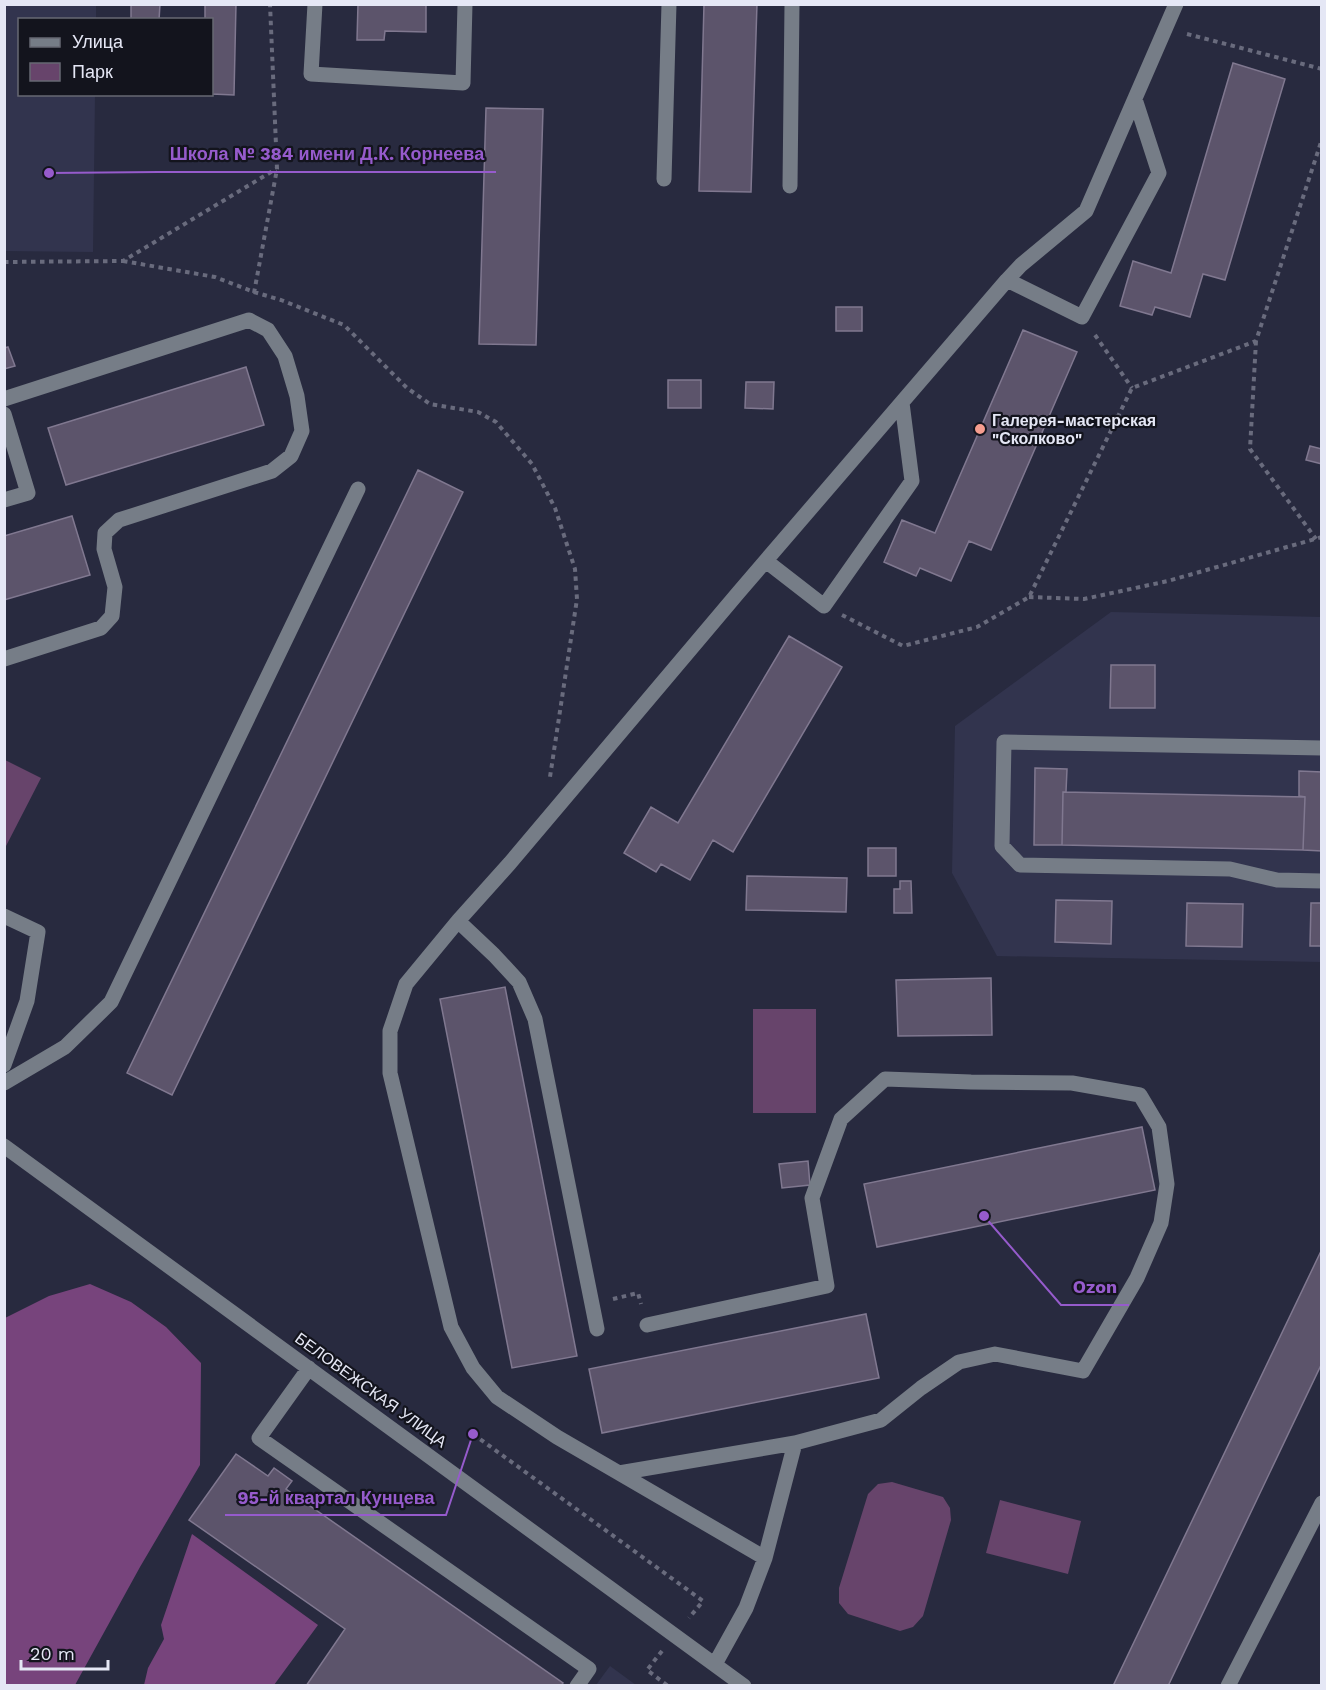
<svg xmlns="http://www.w3.org/2000/svg" width="1326" height="1690" font-family="'Work Sans',sans-serif">
<style>
.built{fill:#32344e}
.green{fill:#67446b}
.forest{fill:#77447c}
.building{fill:#5c546b;stroke:#807890;stroke-width:1.5}
.lines{fill:none;stroke-linecap:round;stroke-linejoin:round}
.path{stroke:#696b7d;stroke-width:4;stroke-dasharray:4.5 4.5;stroke-linecap:butt}
.minor{stroke:#767d87;stroke-width:15}
.poi-dot{fill:#f59d8f;stroke:#13141d;stroke-width:2}
.labels{text-anchor:middle;dominant-baseline:central;stroke-width:4.5;stroke-linejoin:round;paint-order:stroke}
.poi-label{font-size:16px;font-weight:bold;fill:#e5e7f5;stroke:#13141d;text-anchor:start}
.street-label{font-size:16px;fill:#e5e7f5;stroke:#13141d}
.leader{fill:none;stroke:#965bcc;stroke-width:2}
.callout-dot{fill:#965bcc;stroke:#13141d;stroke-width:2}
.callout-label{font-size:18px;text-anchor:middle;font-weight:bold;fill:#965bcc;stroke:#13141d;stroke-width:4.5;stroke-linejoin:round;paint-order:stroke}
</style>
<rect width="100%" height="100%" fill="#282a3f"/>
<!-- built -->
<path class="built" d="M5,4L96,5V19L20,20V94L95,95L93,252L5,251Z
M1111,612L1321,617V962L997,956L952,873L955,726Z
M610,1666L636,1685H596Z"/>
<!-- green -->
<path class="green" d="M5,760L41,778L5,848Z
M753,1009H816V1113H753Z
M892,1482L943,1497L950,1508L951,1520L923,1616L913,1627L900,1631L848,1614L839,1603V1588L868,1494L878,1484Z
M1000,1500L1081,1521L1068,1574L986,1553Z"/>
<!-- forest -->
<path class="forest" d="M90,1284L131,1302L166,1327L201,1363L200,1465L140,1567L75,1685H5V1318L49,1296Z
M192,1534L318,1625L274,1685H144L148,1668L164,1639L161,1625Z"/>
<!-- building -->
<path class="building" d="M131,4H160L159,20H131Z
M205,4H236L234,95L212,94V20H205Z
M358,4H426V32L385,31L384,40H357Z
M704,4H757L751,192L699,191Z
M1233,63L1285,79L1225,280L1203,274L1190,317L1155,307L1152,315L1120,306L1133,261L1171,273Z
M486,108L543,109L536,345L479,344Z
M836,307H862V331H836Z
M1023,330L1077,352L991,550L969,541L951,581L920,568L916,576L884,562L902,520L935,533Z
M8,347L15,366L4,369V348Z
M246,367L264,425L66,485L48,428Z
M668,380H701V408H668Z
M746,382H774L773,409L745,408Z
M1310,446L1322,449V464L1306,460Z
M418,470L463,492L172,1095L127,1073Z
M72,516L90,575L4,600V536Z
M789,636L842,667L733,852L713,840L690,880L661,864L656,872L624,853L651,807L678,823Z
M1111,665H1155V708H1110Z
M1035,768L1067,769L1066,792H1063L1062,845H1034Z
M1299,771L1322,772V851L1303,850L1305,797L1299,796Z
M1063,792L1305,797L1303,850L1062,845Z
M868,848H896V876H868Z
M747,876L847,878L846,912L746,910Z
M900,881H911L912,913H894V889H900Z
M1056,900L1112,901L1111,944L1055,942Z
M1187,903L1243,904L1242,947L1186,946Z
M1311,903H1322V946H1310Z
M991,978L992,1035L898,1036L896,980Z
M505,987L577,1356L512,1368L440,999Z
M1142,1127L1155,1190L877,1247L864,1184Z
M808,1161L810,1185L782,1188L779,1164Z
M1322,1249V1363L1168,1686H1113Z
M866,1314L879,1378L602,1433L589,1369Z
M236,1454L268,1476L274,1468L292,1481L286,1489L563,1683L561,1686H306L345,1629L189,1520Z"/>
<g class="lines">
<!-- path -->
<path class="path" d="M1187,34L1322,69
M123,261L215,277L254,292L281,300L344,325L407,388L430,404L478,412L496,422L532,464L555,508L575,569L577,599L550,777L553,779
M4,262L123,261L276,169
M254,293L277,169L270,4
M1095,335L1132,388
M1256,341L1250,449L1316,539
M1029,597L1084,599L1168,581L1322,537
M842,615L903,646L977,627L1029,597L1132,388L1256,341L1322,139
M613,1299L638,1293L641,1304
M473,1434L703,1601L689,1618
M662,1651L647,1670L668,1686"/>
<!-- minor -->
<path class="minor" d="M315,4L311,74L463,83L465,4
M664,179L669,4
M790,186L792,4
M1007,280L1082,317L1159,173L1135,99
M4,399L249,320L268,330L285,356L297,396L302,431L291,456L272,471L119,520L105,533L104,549L115,587L112,616L101,628L4,659
M4,414L28,493L4,500
M766,561L824,606L912,481L902,403
M1322,748L1004,742L1002,846L1020,865L1230,869L1277,880L1322,881
M4,916L38,932L27,1001L4,1065
M458,921L494,955L519,982L535,1019L597,1329
M4,1083L65,1047L111,1002L358,489
M4,1146L744,1686
M647,1325L827,1286L812,1198L841,1119L885,1079L971,1082L1072,1083L1140,1095L1159,1127L1167,1184L1161,1223L1137,1278L1083,1371L995,1354L959,1362L921,1388L881,1420L795,1443
M309,1368L259,1438L589,1669L577,1686
M619,1473L765,1558
M715,1664L746,1608L765,1558L795,1443L619,1473L557,1437L497,1397L473,1368L451,1327L390,1073V1031L406,984L458,921L510,863L738,593L1007,280L1021,265L1086,211L1176,4
M1228,1686L1322,1503"/>
</g>
<!-- markers -->
<circle class="poi-dot" cx="980" cy="429" r="6"/>
<g class="labels">
<!-- poi labels -->
<g class="poi-label">
<text x="992" y="420">Галерея-мастерская<tspan x="992" dy="18">"Сколково"</tspan></text>
</g>
<!-- street labels -->
<g class="street-label">
<text transform="translate(371 1390) rotate(36)">БЕЛОВЕЖСКАЯ УЛИЦА</text>
</g>
</g>
<!-- callouts -->
<path class="leader" d="M49 173L158 172H496M984 1216L1061 1305H1129M473 1434L446 1515H225"/>
<g class="callout-dot">
<circle cx="49" cy="173" r="6"/>
<circle cx="984" cy="1216" r="6"/>
<circle cx="473" cy="1434" r="6"/>
</g>
<g class="callout-label">
<text x="327" y="160">Школа № 384 имени Д.К. Корнеева</text>
<text x="1095" y="1293">Ozon</text>
<text x="336" y="1504">95-й квартал Кунцева</text>
</g>
<!-- border -->
<rect width="1326" height="1690" fill="none" stroke="#e5e7f5" stroke-width="12"/>
<!-- legend -->
<rect x="18" y="18" width="195" height="78" fill="#13141d" stroke="#676873" stroke-width="1.5"/>
<rect x="30" y="38" width="30" height="9" fill="#767d87" stroke="#676873" stroke-width="1.5"/>
<text x="72" y="48" font-size="18" fill="#e5e7f5">Улица</text>
<rect x="30" y="63" width="30" height="18" fill="#67446b" stroke="#676873" stroke-width="1.5"/>
<text x="72" y="78" font-size="18" fill="#e5e7f5">Парк</text>
<!-- scale -->
<path d="M21 1660v9h87v-9" fill="none" stroke="#e5e7f5" stroke-width="3"/>
<text x="30" y="1660" font-size="18" fill="#e5e7f5" stroke="#13141d" stroke-width="4.5" paint-order="stroke">20 m</text>
</svg>
